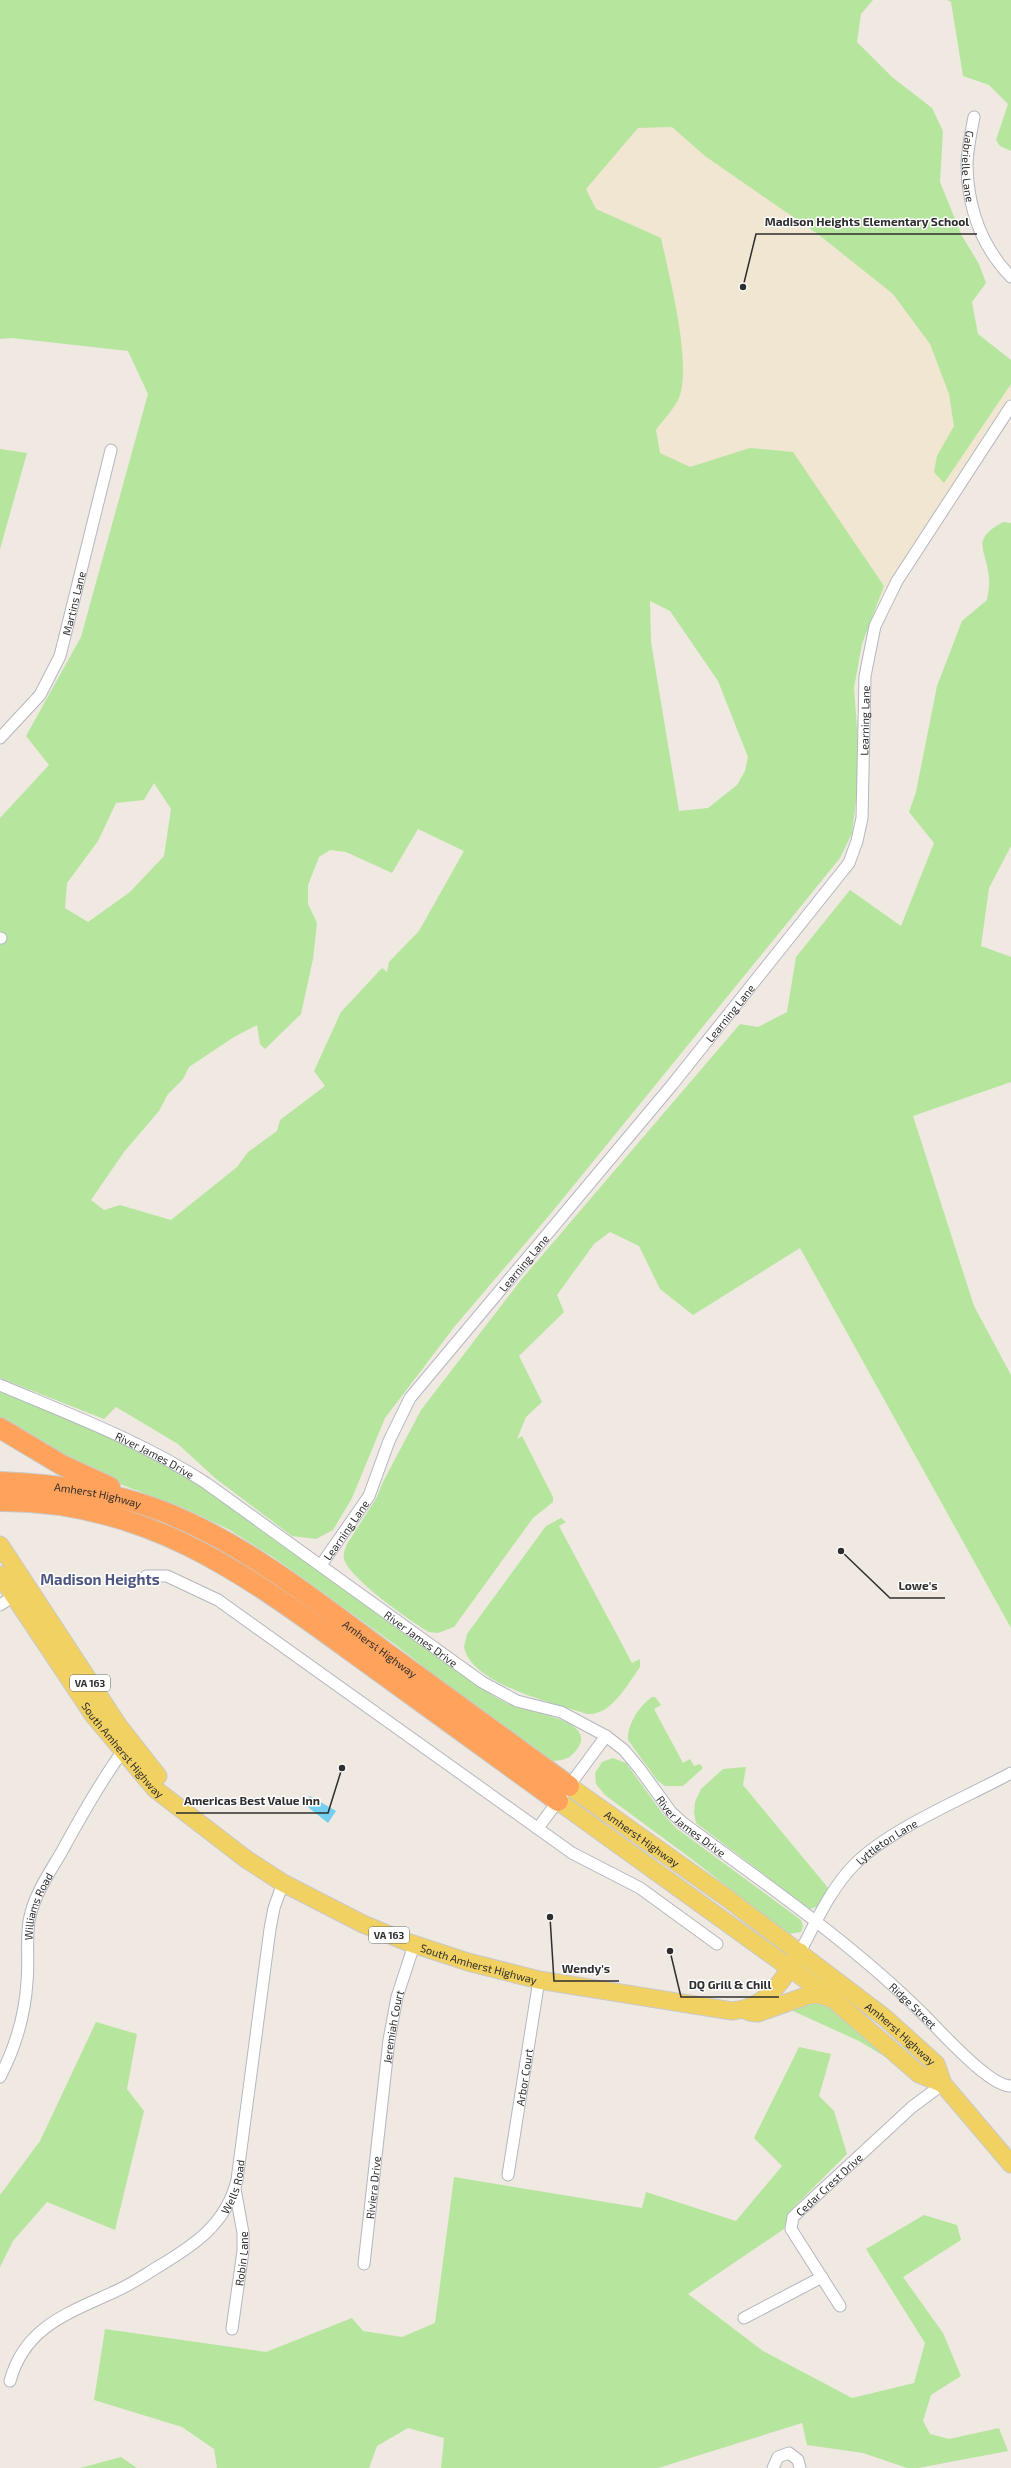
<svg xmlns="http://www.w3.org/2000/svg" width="1011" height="2468" font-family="'Exo 2',sans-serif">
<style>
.education{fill:#f0e6d1}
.green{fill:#b6e59e;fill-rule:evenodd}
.water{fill:#75cff0}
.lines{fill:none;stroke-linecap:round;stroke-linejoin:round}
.street-casing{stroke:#b4b7c1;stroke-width:13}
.primary-casing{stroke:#c9c9c9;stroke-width:19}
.highway-casing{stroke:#c9c9c9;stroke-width:22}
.street{stroke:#fff;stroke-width:11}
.primary{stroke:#f2d163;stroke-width:17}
.highway{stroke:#ffa35c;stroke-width:20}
.labels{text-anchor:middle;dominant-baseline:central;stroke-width:3;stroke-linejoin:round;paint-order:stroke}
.shield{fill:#fff;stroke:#6d6d6d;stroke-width:1}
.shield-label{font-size:10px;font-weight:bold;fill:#2e2e2e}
.street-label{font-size:11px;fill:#2e2e2e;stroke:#fff}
.district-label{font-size:15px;font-weight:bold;fill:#4d5680;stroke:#fff}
.leader{fill:none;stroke:#2e2e2e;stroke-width:1.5}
.callout-dot{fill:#2e2e2e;stroke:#fff;stroke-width:1.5}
.callout-label{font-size:12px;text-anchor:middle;font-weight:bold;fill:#2e2e2e;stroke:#fff;stroke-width:3;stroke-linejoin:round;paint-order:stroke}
</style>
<rect width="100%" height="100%" fill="#efe9e1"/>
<!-- education -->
<path class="education" d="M645,106L1011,380V400L877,604L661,464L565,195Z"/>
<!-- green -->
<path class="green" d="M0,0H873L861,14L857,42L892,77L932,108L943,131L940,182L962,236L979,264L986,283L972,302L978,334L1011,360V384L944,483L934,472L937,456L954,426L949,394L930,344L893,294L819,235L705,156L672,127L638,128L586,189L596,209L661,238C669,276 691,358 680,395C676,407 663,420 656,430L660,453L690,467L750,448L793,452L884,586L862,644L854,688L860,768L852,833L840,858L823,879L552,1212L455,1326L385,1418L352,1498L333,1530L316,1539L292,1536L215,1478L178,1444L116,1407L104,1419L0,1378V818L49,765L26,736L81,637L148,394L128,351L12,338L0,339ZM650,601L670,611L718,681L748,757L745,771L737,785L708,808L679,811L651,642ZM154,783L171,809L164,856L130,892L88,922L65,908L67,883L98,841L116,803L144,800ZM418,829L464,851L419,931L389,962L387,972L382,968L341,1012L314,1071L325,1086L280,1120L277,1131L248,1152L237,1167L171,1220L120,1205L104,1210L91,1200L124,1152L159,1111L168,1094L183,1079L189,1067L234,1037L257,1025L260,1044L265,1049L301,1014L313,959L317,923L308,904V885L319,857L330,850L346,852L392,873Z
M947,0H1011V151L1000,146L996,140L1008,104L989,85L963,76L951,2Z
M0,449L27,453L0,549Z
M1003,522L1011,523V846L989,888L981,946L1011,957V1082L913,1116L974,1306L1011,1375V1628L800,1248L693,1315L660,1289L639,1246L610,1232L594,1244L557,1295L564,1312L519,1356L542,1402L526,1417L517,1439L522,1436L553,1497V1502L533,1518L454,1627L438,1633L429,1632C410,1621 350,1579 344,1559C343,1553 345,1549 347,1544L377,1497L382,1484L421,1410L521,1280L740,1024L758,1027L787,1012L796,957L850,890L901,926L934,843L909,812L916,792L937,686L962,621L987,600C988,593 990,585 989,578C987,549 969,541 1003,522Z
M0,1389L84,1423L191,1478L492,1695C500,1700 508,1704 517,1707C534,1713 605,1722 573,1754C567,1760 559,1761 550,1761L483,1713L397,1646L273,1557L228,1529L181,1507L85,1471L0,1424Z
M561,1518L566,1522L559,1526L632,1663L640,1659V1667C627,1685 611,1716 587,1714C554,1703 472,1685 464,1647L467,1634L546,1526Z
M652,1697H655L661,1705L654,1709L683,1763L690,1759L694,1766L700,1764L703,1768L683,1786H665L657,1780L628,1740C627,1725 639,1706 652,1697Z
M613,1758L626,1763L663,1814L676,1828L801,1920L803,1926L801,1932L789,1934L778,1926L689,1857L605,1795L596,1784L595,1773L602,1762Z
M746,1767L743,1785L829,1889L819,1906L810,1909L802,1903L696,1823L694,1813L695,1802L701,1789L723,1769Z
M823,2000L894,2062L859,2041L793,2011L795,2007Z
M96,2022L137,2034L127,2089L144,2111L115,2230L47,2202L13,2241L0,2267V2195L40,2141Z
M799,2047L831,2054L819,2096L834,2111L847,2154L788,2213L784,2229L688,2294L763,2351L852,2398L914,2383L925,2343L866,2249L924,2215L957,2225L961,2240L903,2277L943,2333L961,2376L931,2395L923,2421L930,2434L949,2439L999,2428L1008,2451L918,2468H907L863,2453L807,2445L802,2423L658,2468H441L444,2438L408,2428L377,2446L369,2468H217L214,2449L182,2427L94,2400L105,2329L266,2352L352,2318L363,2331L402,2337L435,2323L454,2177L642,2208L646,2192L736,2221L782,2166L754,2138Z
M121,2457L137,2468H80Z"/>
<!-- water -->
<path class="water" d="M310,1796L336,1811L328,1823L304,1804Z"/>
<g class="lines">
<defs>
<g id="street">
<path id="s1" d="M974,117C971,133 967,150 967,166C968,208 982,247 1011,277"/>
<path id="s2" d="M0,738L40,695L60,656L111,450"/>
<path d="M0,938H1"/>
<path id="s3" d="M0,1385C71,1415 141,1441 206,1483L482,1682L517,1701L561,1712L606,1736L624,1750L639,1768L671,1812L683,1823C764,1883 849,1941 921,2012C938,2028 989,2087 1011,2086"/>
<path id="s4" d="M321,1565L369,1496L389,1441L410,1398L672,1085L849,863L857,841L862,818L865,676L875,626L897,581L1011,406"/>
<path d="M146,1576H167L218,1600L572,1853L640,1888L717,1944"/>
<path d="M0,1605L20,1592"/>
<path d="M538,1828L606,1736"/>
<path id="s5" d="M800,1952C816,1922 831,1888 855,1864C891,1828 965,1798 1011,1773"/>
<path id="s6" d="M0,2077C15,2048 25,2014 27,1982C29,1962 26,1941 29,1921C34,1895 48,1875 61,1853C80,1818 99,1784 122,1752"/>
<path id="s7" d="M508,2175L539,1980"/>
<path id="s8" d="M364,2264L389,2040L397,1997L414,1945"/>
<path id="s9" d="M840,2306L791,2229L793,2217L912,2107L943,2084"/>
<path d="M744,2318L822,2277"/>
<path id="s10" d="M232,2329L243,2251V2233L235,2189"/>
<path id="s11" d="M10,2381C25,2326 69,2313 116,2291C130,2285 143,2276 156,2268C193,2246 226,2225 237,2180L270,1929L274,1908L283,1883"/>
<path d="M773,2468L778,2457L789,2453L798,2460L800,2468"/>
</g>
<g id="primary">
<path d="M0,1545L118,1725L158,1776"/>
<path id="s12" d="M0,1575L94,1716L155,1789L246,1859L283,1883L363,1924L407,1942L468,1962L539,1980L732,2011C766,2009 784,1979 800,1952"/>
<path id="s13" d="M569,1786L727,1898L884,2017L936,2064L943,2084L1011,2164"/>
<path d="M558,1801L834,2000L919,2074L943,2084"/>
<path d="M749,2012L758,2013L806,1996L818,1994L829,1998"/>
</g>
<g id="highway">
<path d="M0,1428L62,1465L110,1487"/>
<path id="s14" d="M0,1482C55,1484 110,1491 162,1511C244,1543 314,1600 385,1652C446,1697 508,1741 569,1786"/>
<path d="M0,1501C152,1500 253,1580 369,1664C432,1709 495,1755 558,1801"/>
</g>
</defs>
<!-- street casing -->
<use href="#street" class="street-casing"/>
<!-- primary casing -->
<use href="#primary" class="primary-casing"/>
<!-- highway casing -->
<use href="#highway" class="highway-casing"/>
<!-- street -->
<use href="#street" class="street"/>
<!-- primary -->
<use href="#primary" class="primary"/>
<!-- highway -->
<use href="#highway" class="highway"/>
</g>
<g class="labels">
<!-- shield labels -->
<g class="shield">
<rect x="70" y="1675" width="40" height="16" rx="3"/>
<rect x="369" y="1927" width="40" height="16" rx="3"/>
</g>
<g class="shield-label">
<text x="90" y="1683">VA 163</text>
<text x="389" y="1935">VA 163</text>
</g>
<!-- street labels -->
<g class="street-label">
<text stroke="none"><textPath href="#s1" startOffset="50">Gabrielle Lane</textPath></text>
<text stroke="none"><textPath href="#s2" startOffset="157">Martins Lane</textPath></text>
<text stroke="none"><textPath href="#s4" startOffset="1027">Learning Lane</textPath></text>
<text stroke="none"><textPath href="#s4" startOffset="691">Learning Lane</textPath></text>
<text stroke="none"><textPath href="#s4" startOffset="367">Learning Lane</textPath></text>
<text stroke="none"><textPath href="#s3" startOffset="170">River James Drive</textPath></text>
<text stroke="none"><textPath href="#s14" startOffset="99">Amherst Highway</textPath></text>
<text stroke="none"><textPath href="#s4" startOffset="43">Learning Lane</textPath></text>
<text stroke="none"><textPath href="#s3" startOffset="494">River James Drive</textPath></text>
<text stroke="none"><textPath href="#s14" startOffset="424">Amherst Highway</textPath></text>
<text stroke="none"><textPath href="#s12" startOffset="214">South Amherst Highway</textPath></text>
<text stroke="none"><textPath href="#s3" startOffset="830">River James Drive</textPath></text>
<text stroke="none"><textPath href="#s13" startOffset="90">Amherst Highway</textPath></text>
<text stroke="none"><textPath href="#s5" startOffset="143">Lyttleton Lane</textPath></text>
<text stroke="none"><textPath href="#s6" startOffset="177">Williams Road</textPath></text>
<text stroke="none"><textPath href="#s12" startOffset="636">South Amherst Highway</textPath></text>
<text stroke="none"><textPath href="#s3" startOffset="1116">Ridge Street</textPath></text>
<text stroke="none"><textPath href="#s8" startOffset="239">Jeremiah Court</textPath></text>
<text stroke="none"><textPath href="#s13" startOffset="414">Amherst Highway</textPath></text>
<text stroke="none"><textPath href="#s7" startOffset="99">Arbor Court</textPath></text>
<text stroke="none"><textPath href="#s9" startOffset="152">Cedar Crest Drive</textPath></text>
<text stroke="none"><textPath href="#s11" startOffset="307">Wells Road</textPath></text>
<text stroke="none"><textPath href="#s8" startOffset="77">Riviera Drive</textPath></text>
<text stroke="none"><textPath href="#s10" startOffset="71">Robin Lane</textPath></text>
</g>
<!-- district labels -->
<g class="district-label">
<text x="100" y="1579">Madison Heights</text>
</g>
</g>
<!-- callouts -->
<path class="leader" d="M743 287L756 234H977M841 1551L890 1598H945M342 1768L328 1813H176M550 1917L554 1981H619M670 1951L681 1997H779"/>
<g class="callout-dot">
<circle cx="743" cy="287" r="4"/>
<circle cx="841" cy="1551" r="4"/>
<circle cx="342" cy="1768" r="4"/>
<circle cx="550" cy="1917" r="4"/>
<circle cx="670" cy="1951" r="4"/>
</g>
<g class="callout-label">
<text x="867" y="226">Madison Heights Elementary School</text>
<text x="918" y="1590">Lowe's</text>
<text x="252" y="1805">Americas Best Value Inn</text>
<text x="586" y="1973">Wendy's</text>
<text x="730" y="1989">DQ Grill &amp; Chill</text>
</g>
</svg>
